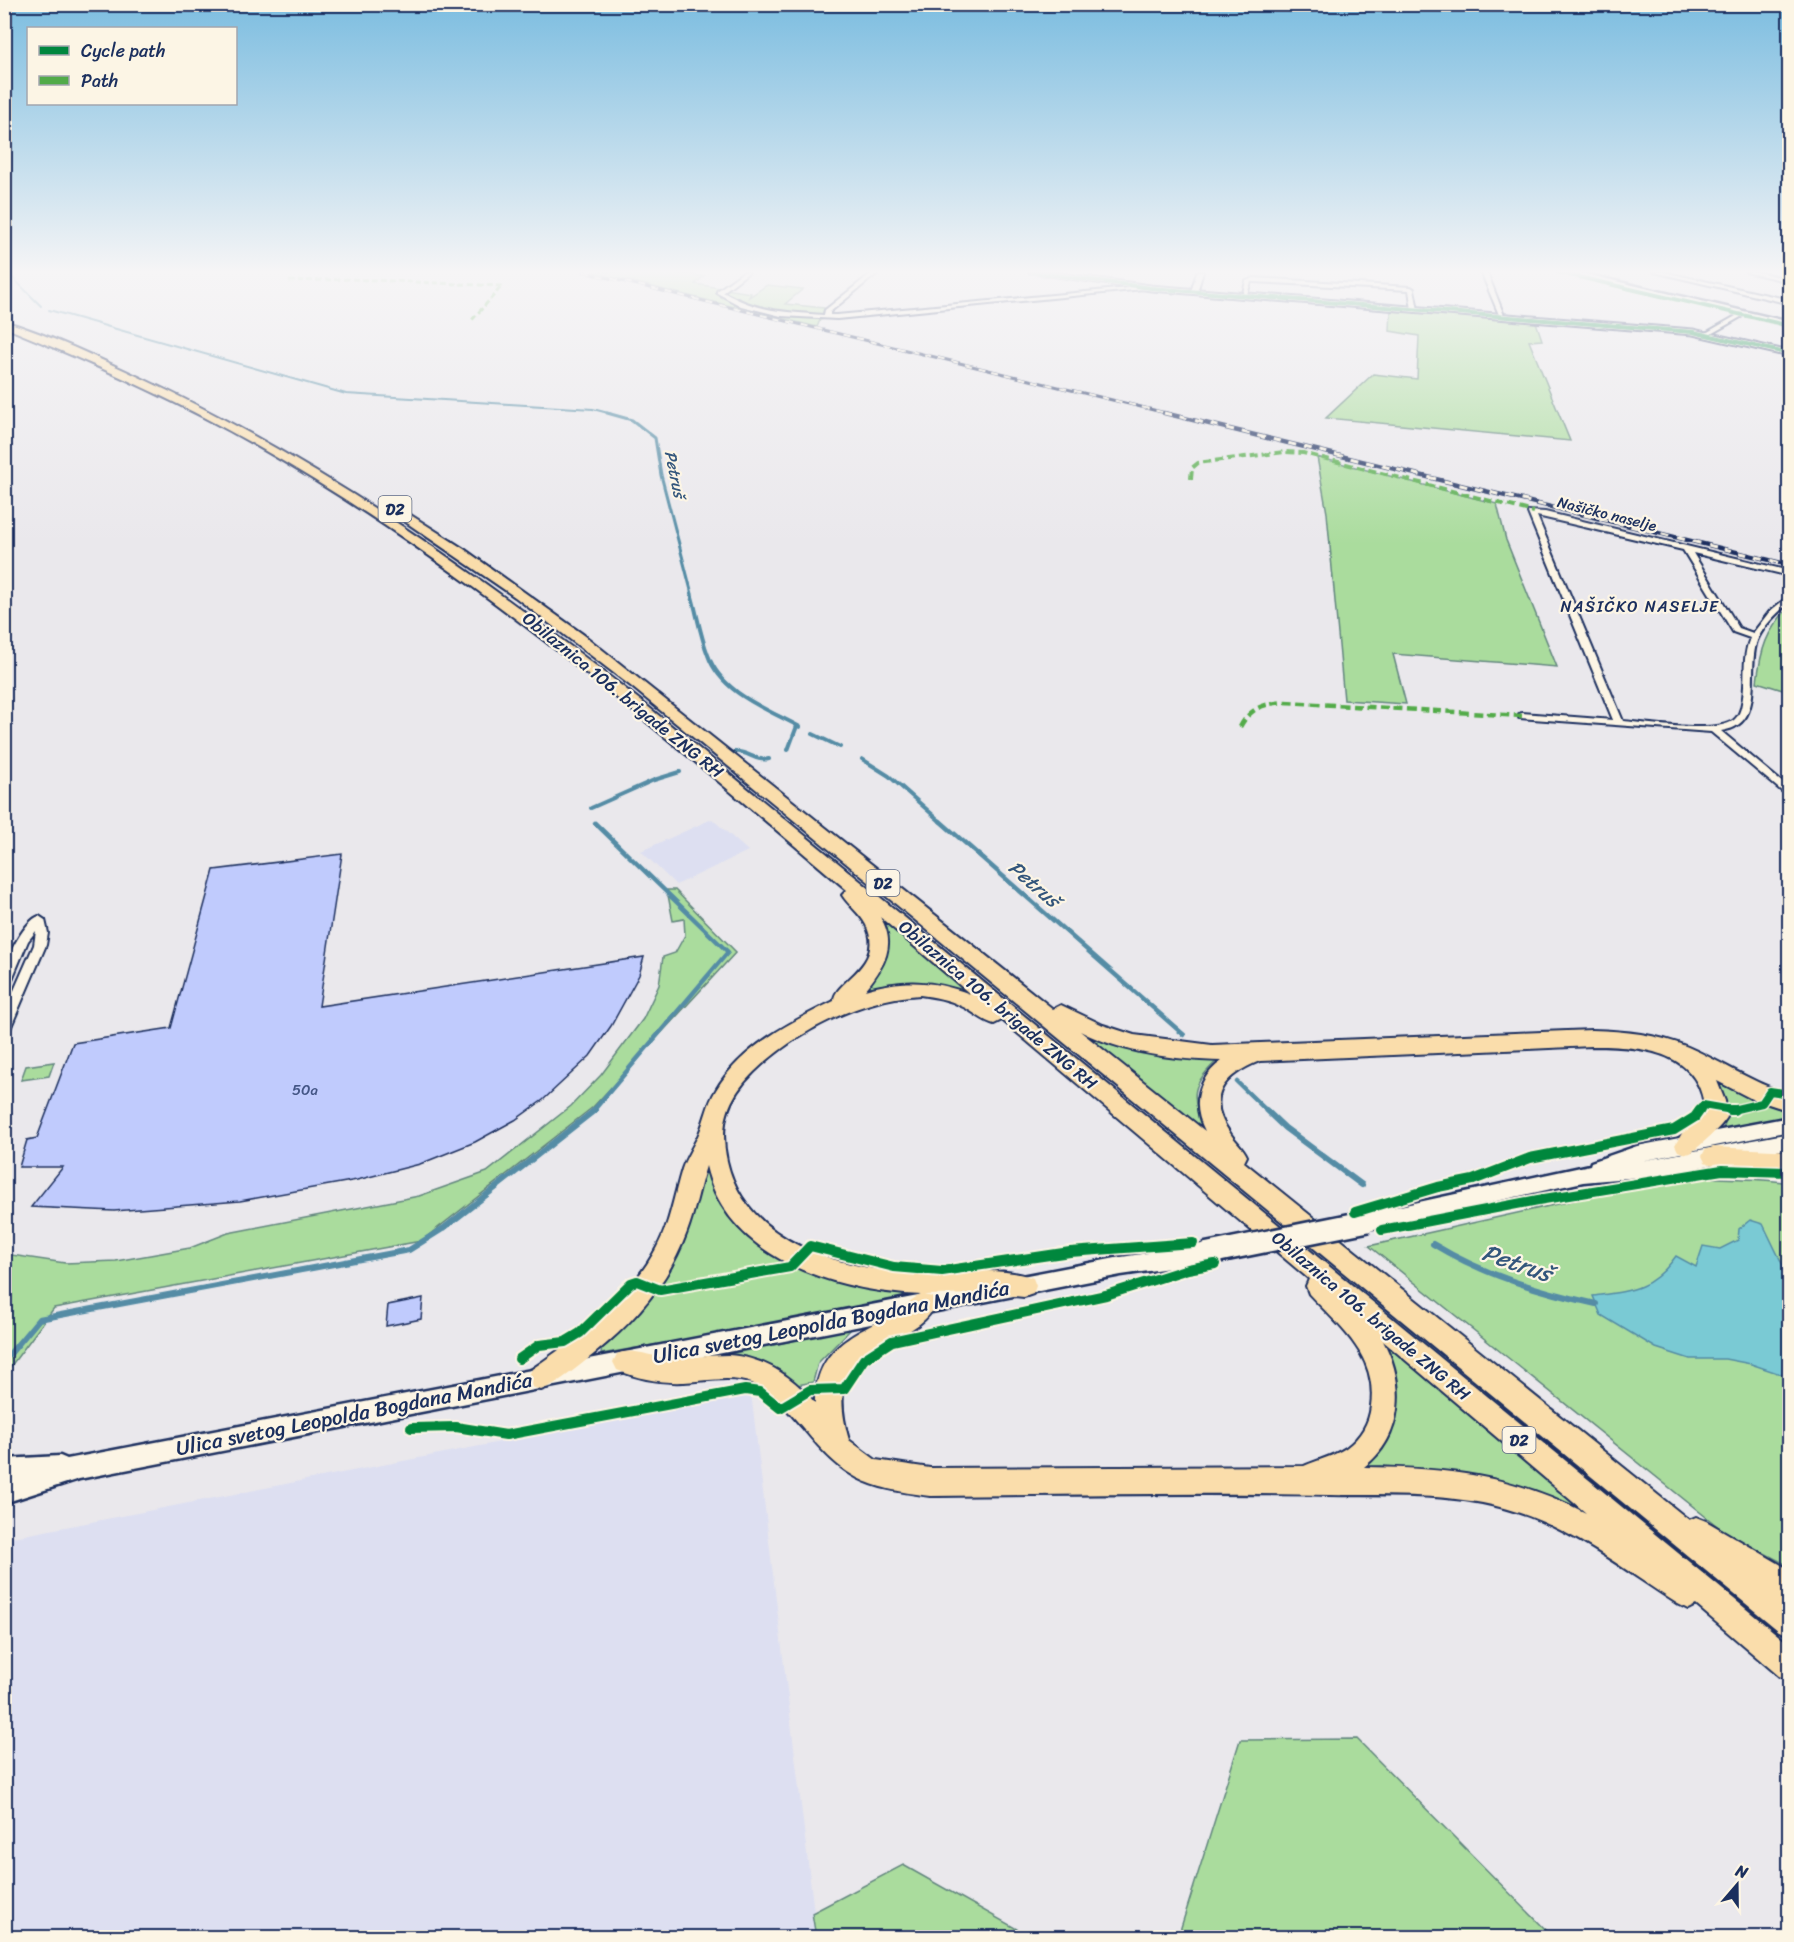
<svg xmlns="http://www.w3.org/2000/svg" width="1794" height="1942" font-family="Sriracha,sans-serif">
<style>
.built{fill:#dddff1}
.green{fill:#aadc9d;stroke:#62867e;stroke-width:1.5}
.water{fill:#7acad4;stroke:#548ca5;stroke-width:1.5}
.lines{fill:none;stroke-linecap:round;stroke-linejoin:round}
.stream-far4{stroke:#548ca5;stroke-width:2}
.stream-far3{stroke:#548ca5;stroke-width:3}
.stream-far2{stroke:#548ca5;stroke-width:4}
.stream-far1{stroke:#548ca5;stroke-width:4.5}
.stream{stroke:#548ca5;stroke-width:6}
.building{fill:#c0cbfd;stroke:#1b2f5e;stroke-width:1.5}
.minor-casing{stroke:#1b2f5e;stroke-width:4}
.tertiary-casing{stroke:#1b2f5e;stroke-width:5}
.secondary-casing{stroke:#1b2f5e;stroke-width:5}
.trunk-casing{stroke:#1b2f5e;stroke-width:4}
.minor{fill:#fcf5e5;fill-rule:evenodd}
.tertiary{fill:#fcf5e5;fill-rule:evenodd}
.secondary{fill:#fcf5e5;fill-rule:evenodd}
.trunk{fill:#faddab;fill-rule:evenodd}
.rail-far1-casing{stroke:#1b2f5e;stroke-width:3}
.rail-casing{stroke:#1b2f5e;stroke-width:4.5}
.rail-far1{stroke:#fcf5e5;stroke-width:2;stroke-dasharray:7;stroke-linecap:butt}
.rail{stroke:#fcf5e5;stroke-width:3;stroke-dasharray:8;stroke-linecap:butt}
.secondary-bridge-casing{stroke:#1b2f5e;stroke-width:26;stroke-linecap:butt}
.secondary-bridge{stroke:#fcf5e5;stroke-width:21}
.quiet-far2{stroke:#52ab49;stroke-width:3;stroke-dasharray:6 3;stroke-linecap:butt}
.quiet-far1{stroke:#52ab49;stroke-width:4;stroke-dasharray:8 4;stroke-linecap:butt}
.quiet{stroke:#52ab49;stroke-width:4.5;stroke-dasharray:9 4.5;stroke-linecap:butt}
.cycleway-far2-casing{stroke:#fcf5e5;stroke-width:5}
.cycleway-far1-casing{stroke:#fcf5e5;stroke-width:11}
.cycleway-casing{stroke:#fcf5e5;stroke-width:14}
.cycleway-far2{stroke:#00873e;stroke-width:4}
.cycleway-far1{stroke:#00873e;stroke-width:8}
.cycleway{stroke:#00873e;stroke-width:10}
.labels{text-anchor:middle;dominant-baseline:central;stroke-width:4.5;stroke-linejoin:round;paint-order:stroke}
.far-street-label{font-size:15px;fill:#1b2f5e;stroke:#fcf5e5}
.number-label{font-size:15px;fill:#445686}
.far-water-label{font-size:16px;font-style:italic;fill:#33567c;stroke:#fcf5e5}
.shield{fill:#fcf5e5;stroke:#5e6a86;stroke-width:1.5}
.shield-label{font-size:16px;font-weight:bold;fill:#1b2f5e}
.far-neighbourhood-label{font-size:16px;letter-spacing:1.5px;fill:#1b2f5e;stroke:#fcf5e5}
.street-label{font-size:18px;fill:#1b2f5e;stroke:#fcf5e5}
.water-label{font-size:20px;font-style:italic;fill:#33567c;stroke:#fcf5e5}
.near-street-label{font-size:21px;fill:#1b2f5e;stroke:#fcf5e5}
.near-water-label{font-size:24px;font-style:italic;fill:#33567c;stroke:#fcf5e5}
</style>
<rect width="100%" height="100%" fill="#eae8ec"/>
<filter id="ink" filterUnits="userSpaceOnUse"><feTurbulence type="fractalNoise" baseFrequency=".0167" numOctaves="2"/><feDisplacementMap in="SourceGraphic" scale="12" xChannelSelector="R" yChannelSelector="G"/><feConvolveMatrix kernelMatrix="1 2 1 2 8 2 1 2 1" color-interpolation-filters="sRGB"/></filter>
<g filter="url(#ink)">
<!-- built -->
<path class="built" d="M712,819L748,851L676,885L641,851Z
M751,1393L817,1937H5L4,1539Z"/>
<!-- green -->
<path class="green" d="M591,272H666L704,276L695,284L751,293L749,297L767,285L803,289L785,304L824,308L822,316L830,318L820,320L817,327Z
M1391,309L1536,322L1542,340L1529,341L1570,441L1326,418L1373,374L1417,379L1419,336L1390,331Z
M1317,457L1497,504L1506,540L1557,667L1393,654L1406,704L1344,700L1327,513Z
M1789,607V692L1757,682C1761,648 1766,632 1789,607Z
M667,890H675L736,952L593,1107L421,1241L54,1308L5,1374V1254L65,1263L116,1261L190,1248L228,1233L419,1196L487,1172L571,1106L601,1075L643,1019L659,985L663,957L675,953L685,935L684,919L673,921Z
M879,915L970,994C934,981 900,977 863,990Z
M1077,1030L1219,1059C1192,1083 1189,1095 1204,1129L1200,1130Z
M54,1062L49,1076L21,1080L26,1066Z
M1710,1078L1789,1108V1119L1720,1135C1733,1112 1723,1098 1710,1078Z
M702,1163H707L715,1193L738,1228L773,1254L903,1292V1302L601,1354L603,1340L655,1287Z
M1684,1176C1719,1180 1754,1177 1789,1183V1566L1726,1533L1369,1246Z
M852,1328L818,1363L813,1382L792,1386L753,1363L726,1355Z
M1373,1329L1600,1519L1358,1469L1386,1442L1395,1405Z
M1357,1739L1553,1937H1178L1240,1740Z
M903,1865L1031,1937H816L812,1913Z"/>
<!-- water -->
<path class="water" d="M1750,1220L1763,1224L1789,1278V1377L1751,1364L1725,1359H1690L1656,1348L1601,1315L1593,1296C1631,1291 1652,1290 1676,1256L1696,1267L1703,1246L1720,1249L1738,1240L1739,1229Z"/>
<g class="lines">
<!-- stream-far4 -->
<path class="stream-far4" d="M7,272L41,306
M49,310L346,394L593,409L612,414"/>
<!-- stream-far3 -->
<path class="stream-far3" d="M607,413L632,420L655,438L661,475L692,594"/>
<!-- stream-far2 -->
<path class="stream-far2" d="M691,593C697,613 700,635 708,655C721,693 767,709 800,727
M813,734L840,747
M788,750L797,726
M734,752C747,750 755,762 769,759
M862,759L889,776L941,822
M591,808L654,780L680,772"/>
<!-- stream-far1 -->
<path class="stream-far1" d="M940,821L1184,1035
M1237,1082L1267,1111
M593,1111L728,952L595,823"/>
<!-- stream -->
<path class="stream" d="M1266,1110L1285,1128L1362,1185
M1433,1244C1484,1275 1538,1291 1596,1304
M4,1361L39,1319L409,1250L444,1228L595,1110"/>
</g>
<!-- building -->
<path class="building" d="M342,854L319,1006L644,957L639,975L611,1026L590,1056L543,1100L515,1120L475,1142L420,1164L357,1180L240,1201L114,1211L31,1207L63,1167H19L27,1140L37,1138L73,1043L171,1028L214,870Z
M423,1298L421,1319L386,1326L388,1305Z"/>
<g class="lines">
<defs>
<path id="minor" d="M743,272H749L723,292C759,312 784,312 824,315L825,310L873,272H879L830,312V315H837L1151,286L1154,288L837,319L781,316L741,306L717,293V291Z
M1197,272H1203L1197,292L1194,294L1191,292Z
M1481,272H1487L1505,318L1500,317Z
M1654,272H1663L1790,300V304Z
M1746,272H1756L1790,279V282Z
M1254,278L1411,287L1414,289L1418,310L1415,312L1412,310L1409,290L1254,282H1251L1246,297H1242L1246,281Z
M1743,312L1748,313L1709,335L1704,334Z
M1790,380V385L1784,386V384Z
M1529,511L1545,512L1790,571V576L1693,553L1739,628L1753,633L1770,611L1790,595V602C1777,613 1763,626 1757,641C1746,672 1767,725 1721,731L1790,789V798L1711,732L1519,718V714L1522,713L1613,720L1528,513ZM1537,516L1683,550L1733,632L1750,638C1741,659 1747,681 1742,703C1741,709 1739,716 1734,720C1717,734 1646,723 1623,721Z
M39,916L45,920L48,933L46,945L10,1029L4,1033V1013L34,945L36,931L28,941L10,984L4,988C4,982 3,974 5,968C8,954 25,921 39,916Z"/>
<path id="tertiary" d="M1030,272H1046L1151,286L1693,330L1790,352V356L1693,334L1151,290Z"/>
<path id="secondary" d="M1565,272H1577L1790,322V326Z
M1790,1117V1131L1641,1161L1790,1133V1148L1661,1175L1583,1182L1368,1229L1361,1227L1358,1221L1361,1215L1368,1213L1590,1165L1591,1162L1637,1146Z
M1204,1245L1211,1248L1214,1254L1211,1260L1204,1263L1121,1275L79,1479L4,1503V1459L60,1456L67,1459L1121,1257Z"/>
<path id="trunk" d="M4,321C52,336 98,358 143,379C325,464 489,581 646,705L1790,1645V1680L1779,1676L1696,1605L1688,1609L1678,1604C1626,1571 1576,1531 1517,1512C1457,1492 1391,1496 1329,1495C1196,1492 1063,1495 930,1496C864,1487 846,1480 803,1428C789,1412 773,1391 752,1383C731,1375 706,1381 684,1382C661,1383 638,1379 617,1370L613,1362L617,1354C633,1347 650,1357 667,1358C687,1359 707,1355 728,1355C764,1357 793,1377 815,1403C816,1347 853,1336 894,1313C904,1308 911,1298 921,1295C836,1291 728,1260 706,1166C699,1188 695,1211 687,1232C669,1282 634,1322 594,1354C577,1367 560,1383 541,1390L532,1387L528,1378L532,1369C580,1336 630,1299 657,1247C670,1223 674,1195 682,1169C686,1157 693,1147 698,1136C705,1121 707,1104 716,1090C741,1047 791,1022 834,1001C833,981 886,967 866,925C860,913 849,906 842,895L847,890C658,730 471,568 255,445C174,399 90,362 4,327ZM880,917L970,994C934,980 902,979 865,990C883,968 898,945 880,917ZM920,995C934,997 948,999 961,1006C973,1011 982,1021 994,1024L1002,1020L1309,1279L1306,1286L1309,1294C1340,1327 1378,1356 1371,1406C1369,1423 1361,1437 1346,1448C1334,1456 1318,1460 1304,1466L930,1468L876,1460L849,1440C833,1385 845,1361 897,1337C913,1329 928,1321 935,1305L932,1297L925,1295L994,1294L1024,1297L1033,1294L1036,1286L1033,1278C998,1265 956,1274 920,1273C845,1271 746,1244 727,1161C719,1125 727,1098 754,1072C798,1030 860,999 920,995ZM1383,1341L1586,1513C1513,1475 1446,1468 1364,1467C1404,1437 1406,1382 1383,1341Z
M398,507L464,549L584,635L1053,1009L1061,1005L1103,1025L1134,1035L1212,1045L1592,1030C1625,1031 1657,1034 1688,1047C1723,1062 1753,1084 1790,1094V1111L1750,1098L1717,1081L1725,1101L1727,1117C1723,1125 1699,1147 1692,1152C1688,1155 1683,1153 1678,1151L1675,1145L1684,1130L1705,1115C1703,1051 1643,1046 1592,1046L1260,1061C1225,1075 1204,1096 1230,1133C1235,1141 1243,1147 1247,1156L1244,1162L1689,1520L1696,1517L1706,1521L1790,1570V1635L1779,1631L632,687L515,597L394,514L392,511ZM1080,1031C1122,1053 1175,1060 1222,1061C1198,1078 1191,1104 1205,1131Z
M1713,1147L1790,1151V1169L1713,1165L1705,1162L1702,1156L1705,1150Z"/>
</defs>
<!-- minor casing -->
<use href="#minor" class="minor-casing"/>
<!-- tertiary casing -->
<use href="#tertiary" class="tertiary-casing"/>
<!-- secondary casing -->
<use href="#secondary" class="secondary-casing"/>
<!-- trunk casing -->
<use href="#trunk" class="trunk-casing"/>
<!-- minor -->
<use href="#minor" class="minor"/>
<!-- tertiary -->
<use href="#tertiary" class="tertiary"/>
<!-- secondary -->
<use href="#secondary" class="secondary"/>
<!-- trunk -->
<use href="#trunk" class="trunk"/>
<defs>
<path id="rail-far1" d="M584,272L1170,414"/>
<path id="rail" d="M1164,413L1790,565"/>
</defs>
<!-- rail-far1 casing -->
<use href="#rail-far1" class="rail-far1-casing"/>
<!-- rail casing -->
<use href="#rail" class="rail-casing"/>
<!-- rail-far1 -->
<use href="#rail-far1" class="rail-far1"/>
<!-- rail -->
<use href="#rail" class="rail"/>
<defs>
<path id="secondary-bridge" d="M1204,1254L1368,1221"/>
</defs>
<!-- secondary-bridge casing -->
<use href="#secondary-bridge" class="secondary-bridge-casing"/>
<!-- secondary-bridge -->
<use href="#secondary-bridge" class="secondary-bridge"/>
<!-- quiet-far2 -->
<path class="quiet-far2" d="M289,281L352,279L502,286L472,320"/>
<!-- quiet-far1 -->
<path class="quiet-far1" d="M1191,479L1192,468L1198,463L1285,452L1303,453L1534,512"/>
<!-- quiet -->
<path class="quiet" d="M1240,727C1250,708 1263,704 1284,702L1522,716"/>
<defs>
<path id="cycleway-far2" d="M1033,272L1151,288L1693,332L1790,354
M1557,272L1790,326"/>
<path id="cycleway-far1" d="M1699,1111L1703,1105L1732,1110L1762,1103L1770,1091L1790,1094"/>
<path id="cycleway" d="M1730,1110H1734
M1355,1212L1438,1187L1473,1180L1530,1158L1674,1130L1695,1117L1700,1110
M1382,1230L1538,1200L1722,1170L1790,1172
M519,1359L539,1345L565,1342L580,1333L631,1283L637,1281L660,1290L790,1267L810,1246L894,1267L942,1271L1070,1252L1193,1243
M411,1428L456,1427L506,1435L745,1390L760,1392L780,1408L810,1390L844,1389L864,1359L892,1341L1106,1295L1188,1269L1215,1264"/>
</defs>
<!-- cycleway-far2 casing -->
<use href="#cycleway-far2" class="cycleway-far2-casing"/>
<!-- cycleway-far1 casing -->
<use href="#cycleway-far1" class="cycleway-far1-casing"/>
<!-- cycleway casing -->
<use href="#cycleway" class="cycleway-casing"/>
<!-- cycleway-far2 -->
<use href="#cycleway-far2" class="cycleway-far2"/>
<!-- cycleway-far1 -->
<use href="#cycleway-far1" class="cycleway-far1"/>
<!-- cycleway -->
<use href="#cycleway" class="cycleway"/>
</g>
</g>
<!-- sky -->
<linearGradient id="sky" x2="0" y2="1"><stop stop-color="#7cbde0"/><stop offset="0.5" stop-color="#f6f5f6"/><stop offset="1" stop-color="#f6f5f6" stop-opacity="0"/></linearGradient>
<rect width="1794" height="544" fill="url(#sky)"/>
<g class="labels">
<!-- far-street labels -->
<g class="far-street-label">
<text transform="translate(1607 514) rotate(14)">Našičko naselje</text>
</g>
<!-- number labels -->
<g class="number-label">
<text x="305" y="1090">50a</text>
</g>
<!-- far-water labels -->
<g class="far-water-label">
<text transform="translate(675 474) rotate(78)">Petruš</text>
</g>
<!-- shield labels -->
<g class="shield">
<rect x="378.5" y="496" width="33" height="26" rx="4.5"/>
<rect x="866.5" y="870" width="33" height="26" rx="4.5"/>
<rect x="1502.5" y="1427" width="33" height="26" rx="4.5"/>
</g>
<g class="shield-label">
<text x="395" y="509">D2</text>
<text x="883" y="883">D2</text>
<text x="1519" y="1440">D2</text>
</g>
<!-- far-neighbourhood labels -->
<g class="far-neighbourhood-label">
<text x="1640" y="606">NAŠIČKO NASELJE</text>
</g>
<!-- street labels -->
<g class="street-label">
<text transform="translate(623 695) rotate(39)">Obilaznica 106. brigade ZNG RH</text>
<text transform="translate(998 1005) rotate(40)">Obilaznica 106. brigade ZNG RH</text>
<text transform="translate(1371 1316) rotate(40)">Obilaznica 106. brigade ZNG RH</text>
</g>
<!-- water labels -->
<g class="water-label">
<text transform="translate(1034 884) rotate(41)">Petruš</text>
</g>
<!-- near-street labels -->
<g class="near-street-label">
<text transform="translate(831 1322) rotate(-11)">Ulica svetog Leopolda Bogdana Mandića</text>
<text transform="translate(354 1414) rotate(-11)">Ulica svetog Leopolda Bogdana Mandića</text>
</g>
<!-- near-water labels -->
<g class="near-water-label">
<text transform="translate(1517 1263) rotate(19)">Petruš</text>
</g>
</g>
<!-- margin -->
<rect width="1794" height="1942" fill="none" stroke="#fcf5e5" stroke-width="24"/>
<rect x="12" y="12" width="1770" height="1918" fill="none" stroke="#1b2f5e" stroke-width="2" filter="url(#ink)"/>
<!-- legend -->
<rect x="27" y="27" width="210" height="78" fill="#fcf5e5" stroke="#a2a6af" stroke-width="1.5"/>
<rect x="39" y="46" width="30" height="9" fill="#00873e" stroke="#a2a6af" stroke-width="1.5"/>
<text x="81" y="57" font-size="18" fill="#1b2f5e">Cycle path</text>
<rect x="39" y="76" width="30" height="9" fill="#52ab49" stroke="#a2a6af" stroke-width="1.5"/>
<text x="81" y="87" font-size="18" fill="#1b2f5e">Path</text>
<!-- north arrow -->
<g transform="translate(1737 1885) rotate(20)" stroke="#fcf5e5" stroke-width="4.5" paint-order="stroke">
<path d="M0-4.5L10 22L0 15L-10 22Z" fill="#1b2f5e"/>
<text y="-9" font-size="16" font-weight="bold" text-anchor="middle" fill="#1b2f5e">N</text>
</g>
</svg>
